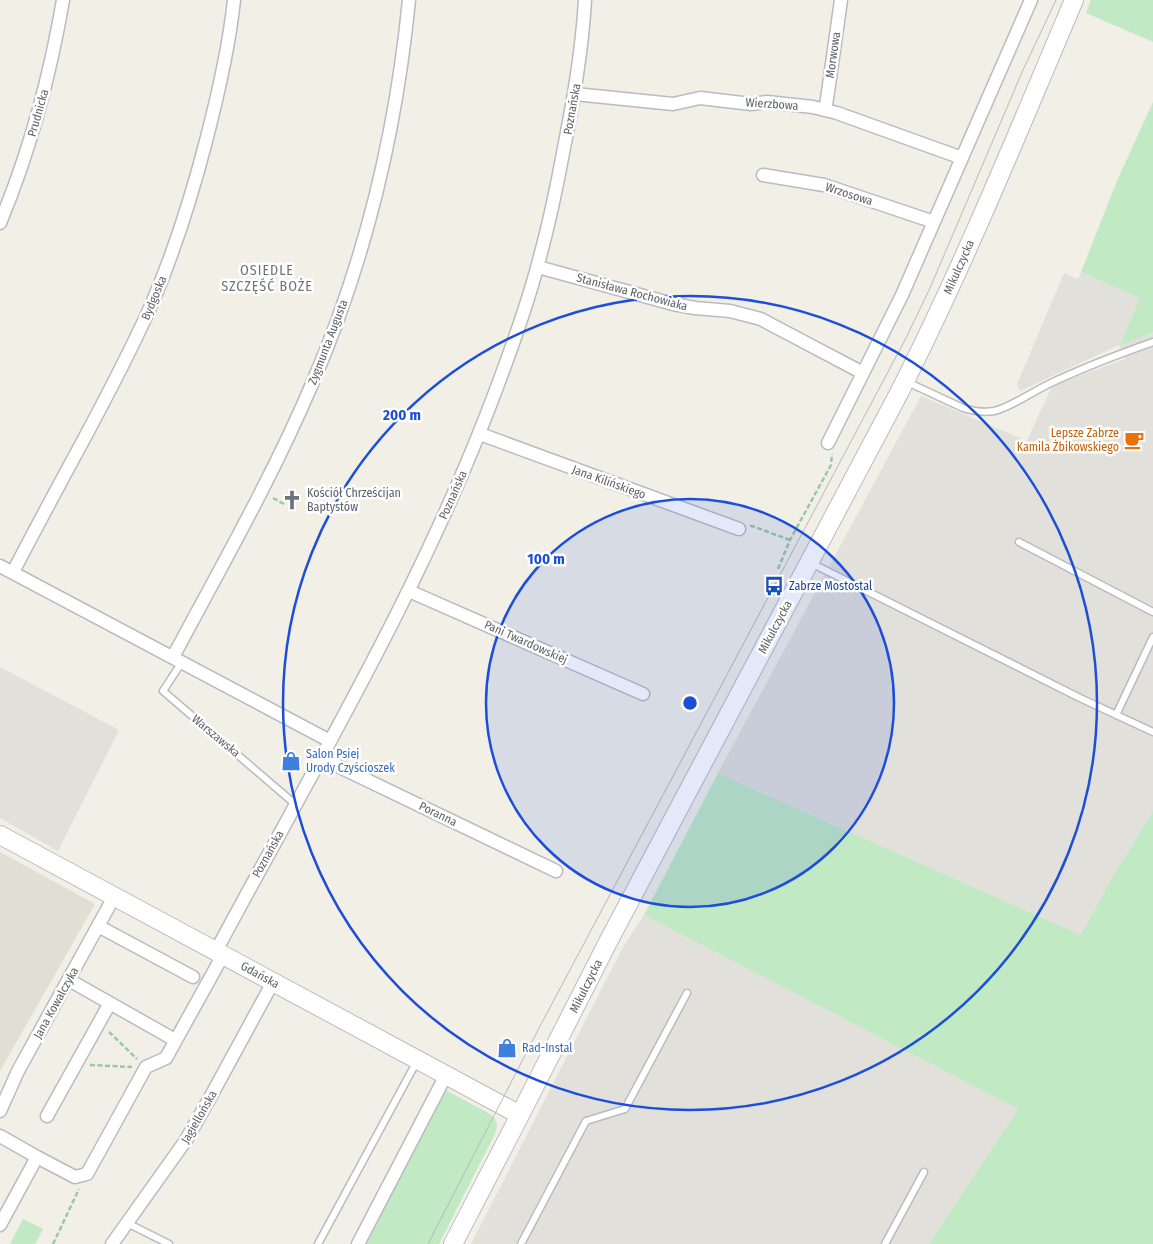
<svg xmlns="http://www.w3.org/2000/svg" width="1153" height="1244" font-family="'Fira Sans Condensed',sans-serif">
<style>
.industrial{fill:#e1e0da}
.education{fill:#e1ded4}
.green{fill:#c1e9c3}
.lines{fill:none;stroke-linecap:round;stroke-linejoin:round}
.lane-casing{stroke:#b8bbc0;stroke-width:9}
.street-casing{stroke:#b8bbc0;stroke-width:15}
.secondary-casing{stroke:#b9bcc2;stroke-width:20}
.path{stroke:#99c8a9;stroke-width:2.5;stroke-dasharray:5 2.5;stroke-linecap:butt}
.lane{stroke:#fff;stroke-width:6}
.street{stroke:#fff;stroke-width:12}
.secondary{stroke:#fff;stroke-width:18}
.tram{stroke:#b7b8b8;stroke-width:1}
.ring{fill:none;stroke:#1d4ed8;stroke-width:2.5}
.labels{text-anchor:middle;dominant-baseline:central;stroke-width:5;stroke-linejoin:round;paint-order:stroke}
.street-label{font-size:12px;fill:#5d6167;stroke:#fff}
.food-label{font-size:12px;fill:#c56008;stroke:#fff;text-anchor:end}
.worship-label{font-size:12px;fill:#5b616d;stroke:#fff;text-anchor:start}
.transit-label{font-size:12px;fill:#164399;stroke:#fff;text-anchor:start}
.shop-label{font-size:12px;fill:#366cbe;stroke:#fff;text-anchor:start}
.neighbourhood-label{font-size:14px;letter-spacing:1px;fill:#6e7379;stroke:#fff}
.centre{fill:#1d4ed8;stroke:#fff;stroke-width:2.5}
.ring-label{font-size:15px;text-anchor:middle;font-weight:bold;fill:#1d4ed8;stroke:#fff;stroke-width:5;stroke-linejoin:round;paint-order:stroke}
</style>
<rect width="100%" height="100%" fill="#f1efe6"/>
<!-- industrial -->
<path class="industrial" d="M1081,272L1141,298L1120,344L1153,332V811L1110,881L1081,935L718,773L921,396L1027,441L1052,386L1125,359L1119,345L1020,391L1017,384L1064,273L1078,279Z
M0,667L119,730L58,851L0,818Z
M644,915L1018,1109L929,1244H471L623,947Z"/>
<!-- education -->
<path class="education" d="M0,852L95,904L0,1071Z"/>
<!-- green -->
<path class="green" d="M1091,0H1153V42L1086,13Z
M1153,102V332L1120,345L1140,298L1081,272L1119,176Z
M718,773L1081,935L1110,881L1153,811V1244H929L1018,1109L644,915Z
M440,1087L490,1114C498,1121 498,1124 495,1134L439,1244H359Z
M23,1219L43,1229L35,1244H10Z"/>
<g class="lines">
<defs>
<path id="lane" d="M905,381L963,408C973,411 983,413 994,411C1012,407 1035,390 1053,382C1085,367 1119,354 1153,342
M1019,542L1153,612
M811,563L1080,698L1153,732
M182,662L163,691L295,804
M1116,715L1153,637
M127,1223L169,1244
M318,1244L417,1061
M521,1244L586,1121L625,1109L687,993
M885,1244L924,1172"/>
<path id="street" d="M575,94L673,104L700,98L751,104L767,102L813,107L837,113L962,158
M825,110L827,99L841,0
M763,175L824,185L934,222
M0,223C30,151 50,76 63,0
M538,267L673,304L695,308L730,311L761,319L772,325L863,373
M480,434L739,529
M828,443L902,295L1031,0
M0,566L330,741
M13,572C36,528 60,483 84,439C107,396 129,354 149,310C173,256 191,199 206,141C218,95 229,48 234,0
M409,591L643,694
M173,657C221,567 272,478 312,384C365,262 396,132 409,0
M321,758L556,871
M98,926L193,977
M216,951C315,766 424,584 497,387C512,347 527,306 538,264C548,228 556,191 563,153C573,102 582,52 585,0
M69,980L175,1040
M0,1111L18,1071L114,897
M47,1116L110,1003
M0,1136L37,1157L0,1225
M37,1157L75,1177L87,1174L146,1067L166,1058L223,955
M112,1244L186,1140L211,1096L273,982
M358,1244L446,1075"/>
<path id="secondary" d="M0,835L520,1115
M453,1244L520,1115L608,942L899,393C964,265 1018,132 1074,0"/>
</defs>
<!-- lane casing -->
<use href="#lane" class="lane-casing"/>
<!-- street casing -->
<use href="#street" class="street-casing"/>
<!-- secondary casing -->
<use href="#secondary" class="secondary-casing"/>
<!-- path -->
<path class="path" d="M273,498L284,504
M750,526H752L790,540
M778,569L790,540L831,465L832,454
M109,1032L137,1059
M90,1065L132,1067
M53,1244L79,1189"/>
<!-- lane -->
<use href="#lane" class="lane"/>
<!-- street -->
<use href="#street" class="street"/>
<!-- secondary -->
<use href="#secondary" class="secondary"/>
<!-- tram -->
<path class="tram" d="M428,1244L538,1030L906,338L930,288L1023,70L1056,0"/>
</g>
<!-- distance rings -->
<circle cx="690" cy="703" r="204" fill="#1d4ed8" fill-opacity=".12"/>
<g class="ring">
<circle cx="690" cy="703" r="204"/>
<circle cx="690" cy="703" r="407"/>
</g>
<!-- icons -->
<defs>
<symbol id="cafe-bare" viewBox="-9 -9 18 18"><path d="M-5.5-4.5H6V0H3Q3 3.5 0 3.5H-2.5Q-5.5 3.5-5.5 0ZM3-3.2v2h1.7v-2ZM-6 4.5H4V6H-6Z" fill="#e8710a" stroke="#fff" stroke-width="2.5" paint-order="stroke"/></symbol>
<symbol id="church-bare" viewBox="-9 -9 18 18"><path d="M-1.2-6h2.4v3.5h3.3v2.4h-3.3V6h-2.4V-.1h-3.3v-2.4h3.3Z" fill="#6b7280" stroke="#fff" stroke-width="2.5" paint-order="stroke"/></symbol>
<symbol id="bus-bare" viewBox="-9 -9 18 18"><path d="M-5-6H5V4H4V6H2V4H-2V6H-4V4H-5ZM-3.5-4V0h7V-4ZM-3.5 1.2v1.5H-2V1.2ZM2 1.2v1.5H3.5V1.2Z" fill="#1a4fb4" stroke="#fff" stroke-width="2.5" paint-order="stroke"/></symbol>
<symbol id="shop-bare" viewBox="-9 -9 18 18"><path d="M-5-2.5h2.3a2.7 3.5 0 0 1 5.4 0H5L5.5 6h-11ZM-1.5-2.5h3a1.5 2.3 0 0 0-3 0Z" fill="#3f7fe0" stroke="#fff" stroke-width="2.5" paint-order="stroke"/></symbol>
</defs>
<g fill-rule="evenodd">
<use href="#cafe-bare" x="1120" y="426" width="28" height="28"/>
<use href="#church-bare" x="278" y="486" width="28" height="28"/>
<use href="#bus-bare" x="760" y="572" width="28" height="28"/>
<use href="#shop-bare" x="277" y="747" width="28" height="28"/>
<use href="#shop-bare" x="493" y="1034" width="28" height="28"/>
</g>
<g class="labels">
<!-- street labels -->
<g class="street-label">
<text transform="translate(833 55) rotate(-82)">Morwowa</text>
<text transform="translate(772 104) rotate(4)">Wierzbowa</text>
<text transform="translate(572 109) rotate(-80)">Poznańska</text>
<text transform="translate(38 113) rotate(-74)">Prudnicka</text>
<text transform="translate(849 194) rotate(18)">Wrzosowa</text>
<text transform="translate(959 267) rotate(-66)">Mikulczycka</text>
<text transform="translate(632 292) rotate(15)">Stanisława Rochowiaka</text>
<text transform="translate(154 298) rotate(-67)">Bydgoska</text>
<text transform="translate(328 342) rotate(-69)">Zygmunta Augusta</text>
<text transform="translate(609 482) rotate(20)">Jana Kilińskiego</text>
<text transform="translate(453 495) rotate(-66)">Poznańska</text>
<text transform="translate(775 627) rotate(-62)">Mikulczycka</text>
<text transform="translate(526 642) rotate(24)">Pani Twardowskiej</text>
<text transform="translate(216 736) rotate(40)">Warszawska</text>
<text transform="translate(438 814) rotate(26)">Poranna</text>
<text transform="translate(268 854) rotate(-61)">Poznańska</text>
<text transform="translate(260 975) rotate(29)">Gdańska</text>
<text transform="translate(586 986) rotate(-63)">Mikulczycka</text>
<text transform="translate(56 1003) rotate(-61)">Jana Kowalczyka</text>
<text transform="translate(199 1117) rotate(-60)">Jagiellońska</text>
</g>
<!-- food labels -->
<g class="food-label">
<text x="1119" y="433">Lepsze Zabrze<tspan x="1119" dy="14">Kamila Żbikowskiego</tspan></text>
</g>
<!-- worship labels -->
<g class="worship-label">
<text x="307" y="493">Kościół Chrześcijan<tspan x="307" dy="14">Baptystów</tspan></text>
</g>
<!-- transit labels -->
<g class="transit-label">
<text x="789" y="586">Zabrze Mostostal</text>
</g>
<!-- shop labels -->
<g class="shop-label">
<text x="306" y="754">Salon Psiej<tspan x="306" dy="14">Urody Czyścioszek</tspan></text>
<text x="522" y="1048">Rad-Instal</text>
</g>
<!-- neighbourhood labels -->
<g class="neighbourhood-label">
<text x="267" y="270">OSIEDLE<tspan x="267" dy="16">SZCZĘŚĆ BOŻE</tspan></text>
</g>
</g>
<circle cx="690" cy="703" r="8" class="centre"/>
<g class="ring-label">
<text x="402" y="420">200 m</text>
<text x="546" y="564">100 m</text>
</g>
</svg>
